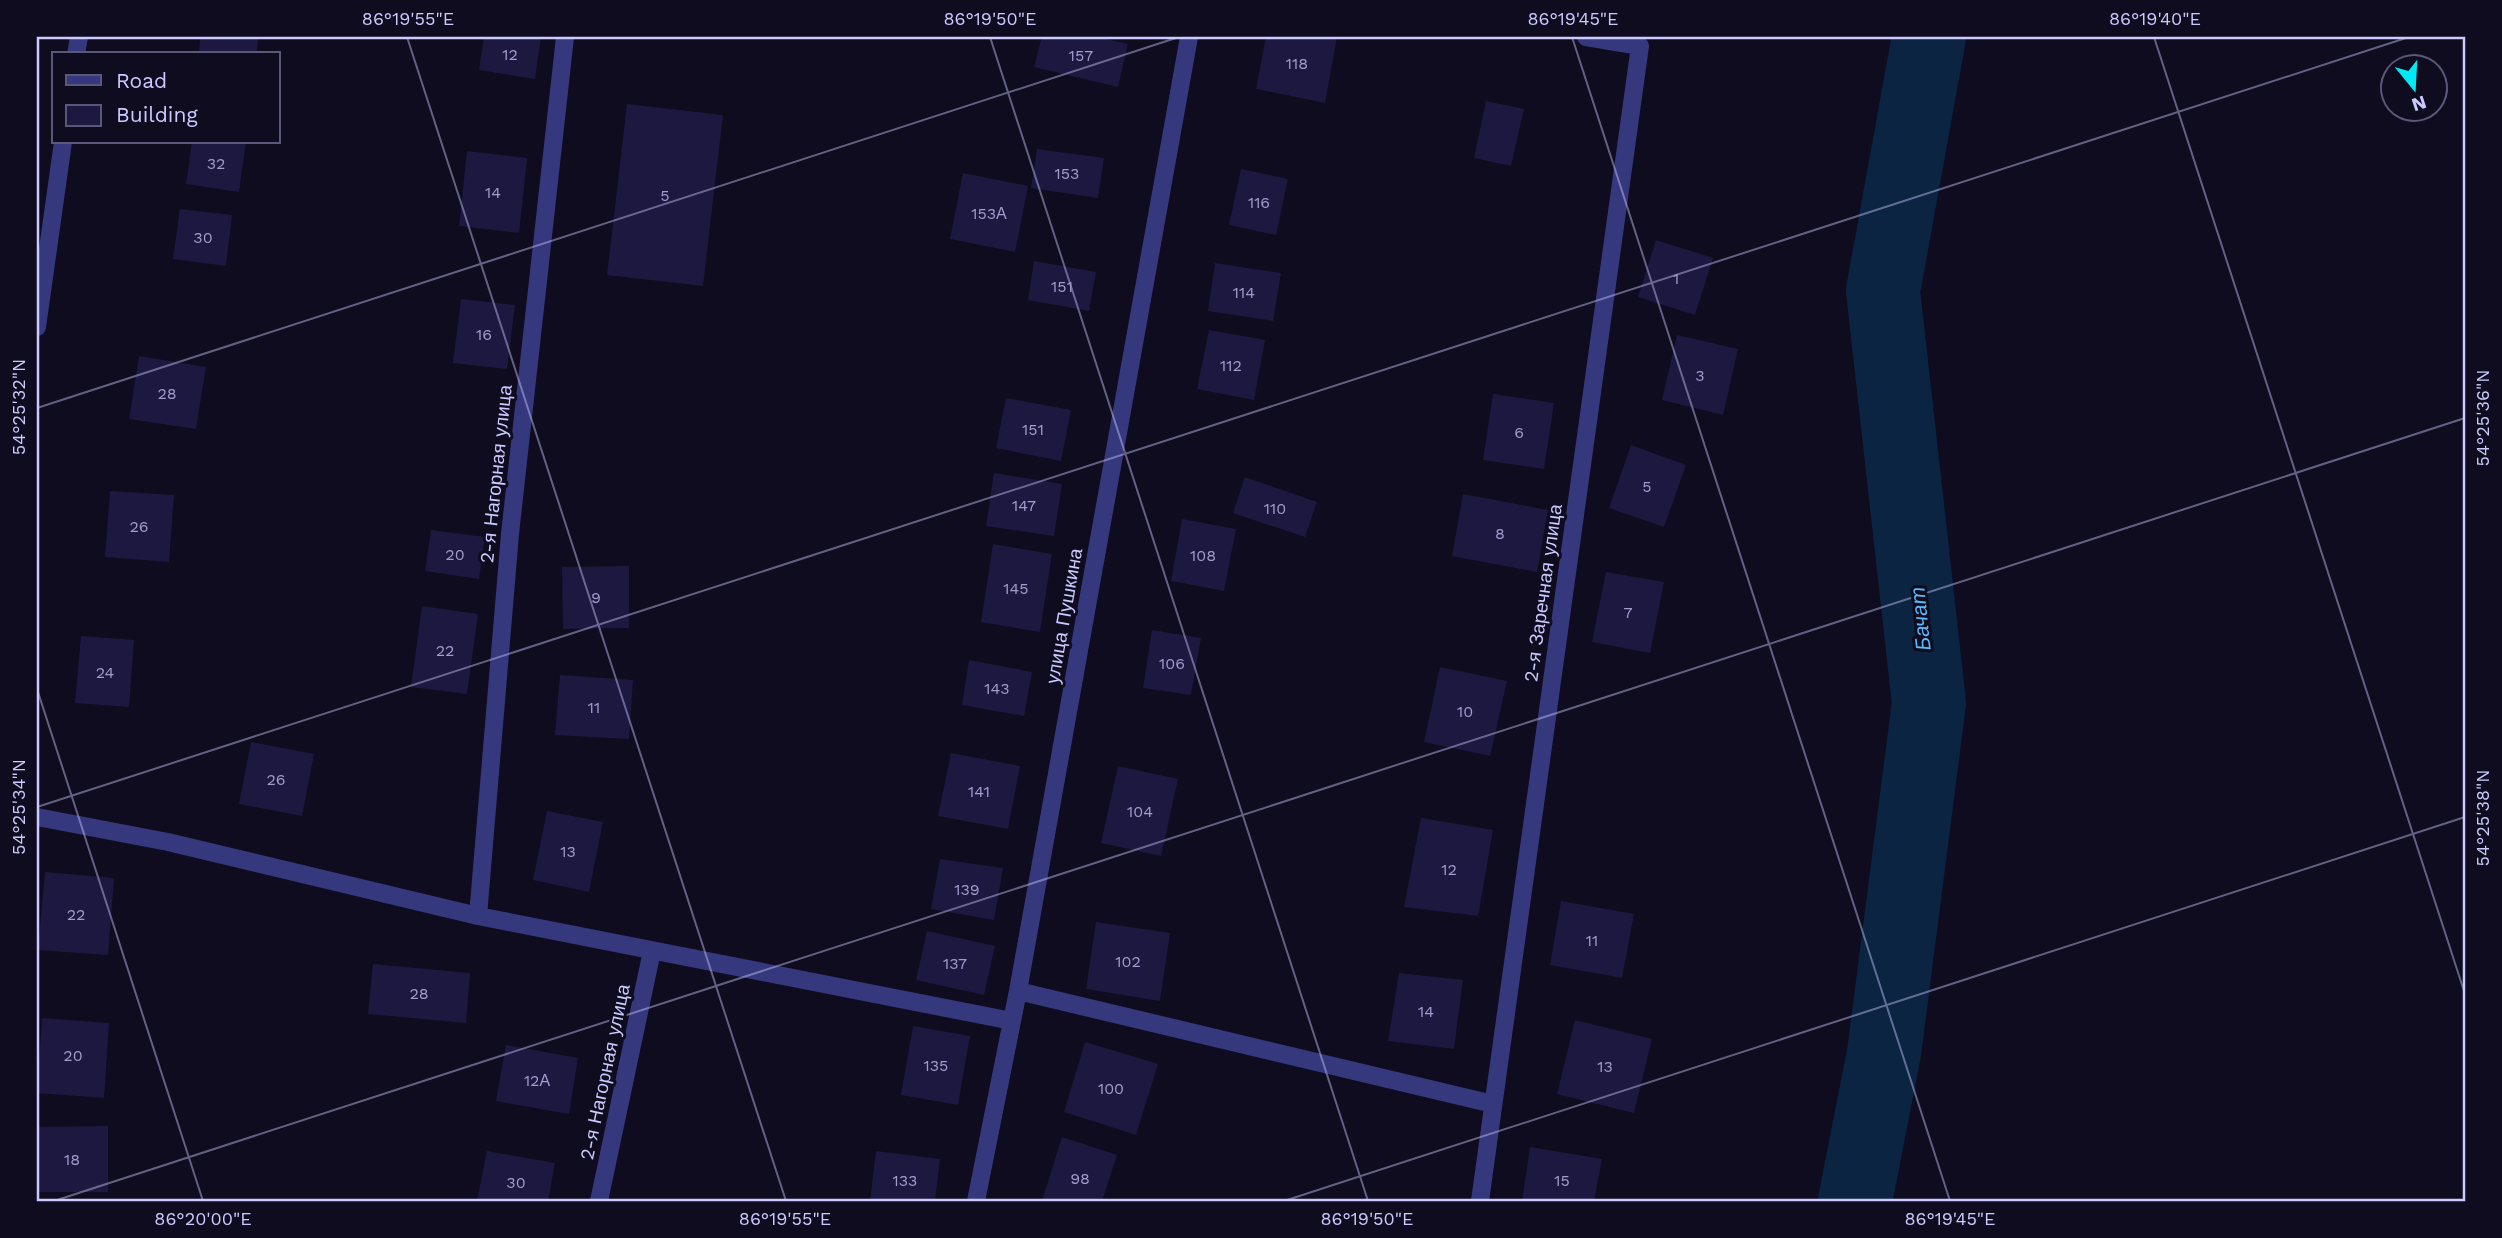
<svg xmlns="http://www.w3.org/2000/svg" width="2502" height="1238" font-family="'Work Sans',sans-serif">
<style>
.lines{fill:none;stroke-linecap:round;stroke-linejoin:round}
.river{stroke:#0b2442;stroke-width:74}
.building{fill:#1d183f}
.minor{stroke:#36387d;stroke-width:18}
.ticks{fill:none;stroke:#cbc9ff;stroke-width:2;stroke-opacity:0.45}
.labels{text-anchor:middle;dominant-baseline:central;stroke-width:6;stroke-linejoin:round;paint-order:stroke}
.number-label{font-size:16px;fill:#a09dcf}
.street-label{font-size:19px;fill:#cbc9ff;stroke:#0e0c1e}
.water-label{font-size:21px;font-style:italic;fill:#57bcff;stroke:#0e0c1e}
.neatline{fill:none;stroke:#cbc9ff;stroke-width:2.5}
.ticks-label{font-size:18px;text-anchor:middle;fill:#cbc9ff}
</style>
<rect width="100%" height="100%" fill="#0e0c1e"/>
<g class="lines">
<!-- river -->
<path class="river" d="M1855,1201L1884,1053L1929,703L1883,291L1929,37"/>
</g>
<!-- building -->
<path class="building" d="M200,37H258L257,54H199Z
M484,37H541L535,79L479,70Z
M1042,37H1098L1128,44L1118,87L1034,67Z
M1266,37H1337L1325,103L1256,89Z
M1486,101L1524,109L1511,166L1474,158Z
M627,104L723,115L703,286L607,275Z
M192,142H246L239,192L186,184Z
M1037,149L1104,158L1098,198L1031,188Z
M467,151L527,158L519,233L459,226Z
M1241,169L1288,179L1276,235L1229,225Z
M963,173L1028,186L1015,252L950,239Z
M180,209L232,215L226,266L173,259Z
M1656,240L1713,258L1695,315L1638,297Z
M1034,261L1096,272L1089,311L1028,300Z
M1215,263L1281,273L1273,321L1208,311Z
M461,299L515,305L507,369L453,363Z
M1209,330L1265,340L1254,400L1197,389Z
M1677,335L1738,349L1723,415L1662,400Z
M139,356L206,367L196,429L129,419Z
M1493,394L1554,403L1544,469L1483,460Z
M1006,398L1071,410L1061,461L996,448Z
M1631,445L1686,465L1664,527L1609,508Z
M994,473L1062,484L1054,536L986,526Z
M1245,477L1317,502L1305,537L1233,513Z
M110,491L174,495L169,562L105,557Z
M1463,494L1548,510L1537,572L1452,556Z
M1182,519L1236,529L1224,591L1171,581Z
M431,530L485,537L479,579L425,571Z
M993,544L1052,554L1040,632L981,622Z
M629,566V628L563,629L562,567Z
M1606,572L1664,582L1650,653L1592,642Z
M422,606L478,614L467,694L411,687Z
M1152,630L1201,638L1191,695L1143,688Z
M81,636L134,640L129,707L75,703Z
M969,660L1032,672L1024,716L962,705Z
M1440,667L1507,681L1490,756L1424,742Z
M560,675L633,680L629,739L555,735Z
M251,742L314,754L302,816L239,804Z
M951,753L1020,766L1008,829L938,816Z
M1118,766L1178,779L1161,856L1101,843Z
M547,811L603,822L589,892L533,880Z
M1421,818L1493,830L1478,916L1404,907Z
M940,859L1003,868L994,920L931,909Z
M45,872L114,878L108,955L38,950Z
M1561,901L1634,914L1622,978L1550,965Z
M1096,922L1170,933L1160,1001L1086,989Z
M927,931L995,946L984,995L916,980Z
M373,964L470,973L466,1023L368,1014Z
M1399,973L1463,980L1454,1049L1388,1041Z
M42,1018L109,1023L104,1098L37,1093Z
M1575,1020L1652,1039L1634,1113L1557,1094Z
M913,1026L970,1036L958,1105L901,1095Z
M1085,1042L1158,1064L1136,1135L1064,1112Z
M506,1045L578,1058L569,1114L496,1101Z
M108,1126V1192H37V1127Z
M1062,1137L1117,1155L1102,1201H1042Z
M1530,1147L1602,1159L1594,1201H1522Z
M487,1151L555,1163L548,1201H477Z
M876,1151L940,1159L935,1201H870Z"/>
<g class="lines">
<!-- minor -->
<path class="minor" d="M76,54L79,37
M37,327L63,142
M37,817L168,842L478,916L1012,1021
M478,916L510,534L565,37
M1018,991L1493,1104
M599,1201L652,951
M976,1201L1018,991L1189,37
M1480,1201L1640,46L1586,37"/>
</g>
<!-- ticks -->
<path class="ticks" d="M407,37L786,1201M990,37L1368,1201M1572,37L1950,1201M2154,37L2465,994M37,408L1179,37M37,689L203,1201M37,807L2409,37M54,1201L2465,418M1284,1201L2465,817"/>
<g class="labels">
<!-- number labels -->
<g class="number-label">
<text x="510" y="54">12</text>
<text x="1081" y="55">157</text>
<text x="1297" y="63">118</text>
<text x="216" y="163">32</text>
<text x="1067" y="173">153</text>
<text x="493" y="192">14</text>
<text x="665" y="195">5</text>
<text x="1259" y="202">116</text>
<text x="989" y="213">153А</text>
<text x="203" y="237">30</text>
<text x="1676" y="278">1</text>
<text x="1062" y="286">151</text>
<text x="1244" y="292">114</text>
<text x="484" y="334">16</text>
<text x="1231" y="365">112</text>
<text x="1700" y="375">3</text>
<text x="167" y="393">28</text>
<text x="1033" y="429">151</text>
<text x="1519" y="432">6</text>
<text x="1647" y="486">5</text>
<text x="1024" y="505">147</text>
<text x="1275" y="508">110</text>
<text x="139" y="526">26</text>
<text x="1500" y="533">8</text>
<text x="455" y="554">20</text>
<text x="1203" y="555">108</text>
<text x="1016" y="588">145</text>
<text x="596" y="597">9</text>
<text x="1628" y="612">7</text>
<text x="445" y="650">22</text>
<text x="1172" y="663">106</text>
<text x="105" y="672">24</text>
<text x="997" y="688">143</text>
<text x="594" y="707">11</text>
<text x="1465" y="711">10</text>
<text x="276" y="779">26</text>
<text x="979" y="791">141</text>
<text x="1140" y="811">104</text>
<text x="568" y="851">13</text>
<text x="1449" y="869">12</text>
<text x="967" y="889">139</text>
<text x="76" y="914">22</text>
<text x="1592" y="940">11</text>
<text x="1128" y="961">102</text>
<text x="955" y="963">137</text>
<text x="419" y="993">28</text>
<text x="1426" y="1011">14</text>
<text x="73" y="1055">20</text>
<text x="936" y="1065">135</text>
<text x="1605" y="1066">13</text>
<text x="537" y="1080">12А</text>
<text x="1111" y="1088">100</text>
<text x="72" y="1159">18</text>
<text x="1080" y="1178">98</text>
<text x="905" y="1180">133</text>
<text x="1562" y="1180">15</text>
<text x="516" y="1182">30</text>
</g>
<!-- street labels -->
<g class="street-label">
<text transform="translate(496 474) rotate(-84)">2-я Нагорная улица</text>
<text transform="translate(1543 593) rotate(-82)">2-я Заречная улица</text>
<text transform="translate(1064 616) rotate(-80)">улица Пушкина</text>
<text transform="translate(605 1072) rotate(-78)">2-я Нагорная улица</text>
</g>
<!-- water labels -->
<g class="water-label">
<text transform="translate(1920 619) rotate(-96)">Бачат</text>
</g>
</g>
<!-- border -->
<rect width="2502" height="1238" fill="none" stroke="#0e0c1e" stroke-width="77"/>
<!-- legend -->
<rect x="52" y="52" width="228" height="91" fill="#0e0c1e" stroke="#5a5878" stroke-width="2"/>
<rect x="66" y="75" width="35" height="10" fill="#36387d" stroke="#5a5878" stroke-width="2"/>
<text x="116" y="88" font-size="21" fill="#cbc9ff">Road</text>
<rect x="66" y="105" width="35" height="21" fill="#1d183f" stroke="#5a5878" stroke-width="2"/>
<text x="116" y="122" font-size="21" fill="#cbc9ff">Building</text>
<!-- north arrow -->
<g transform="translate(2414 88) rotate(162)"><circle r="33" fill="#0e0c1e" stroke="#5a5878" stroke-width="2"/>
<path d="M0-5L12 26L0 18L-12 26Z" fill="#00eaf4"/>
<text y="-10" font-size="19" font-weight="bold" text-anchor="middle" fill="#cbc9ff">N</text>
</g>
<rect x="38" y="38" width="2426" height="1162" class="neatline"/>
<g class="ticks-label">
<text x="408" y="25">86°19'55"E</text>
<text x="990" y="25">86°19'50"E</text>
<text x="1573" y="25">86°19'45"E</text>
<text x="2155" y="25">86°19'40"E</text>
<text transform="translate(19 407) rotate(-90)" y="6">54°25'32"N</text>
<text transform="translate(2483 418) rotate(-90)" y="6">54°25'36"N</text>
<text transform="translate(19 807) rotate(-90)" y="6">54°25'34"N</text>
<text transform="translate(2483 818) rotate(-90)" y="6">54°25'38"N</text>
<text x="203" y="1225">86°20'00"E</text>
<text x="785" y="1225">86°19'55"E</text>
<text x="1367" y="1225">86°19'50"E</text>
<text x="1950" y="1225">86°19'45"E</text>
</g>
</svg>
